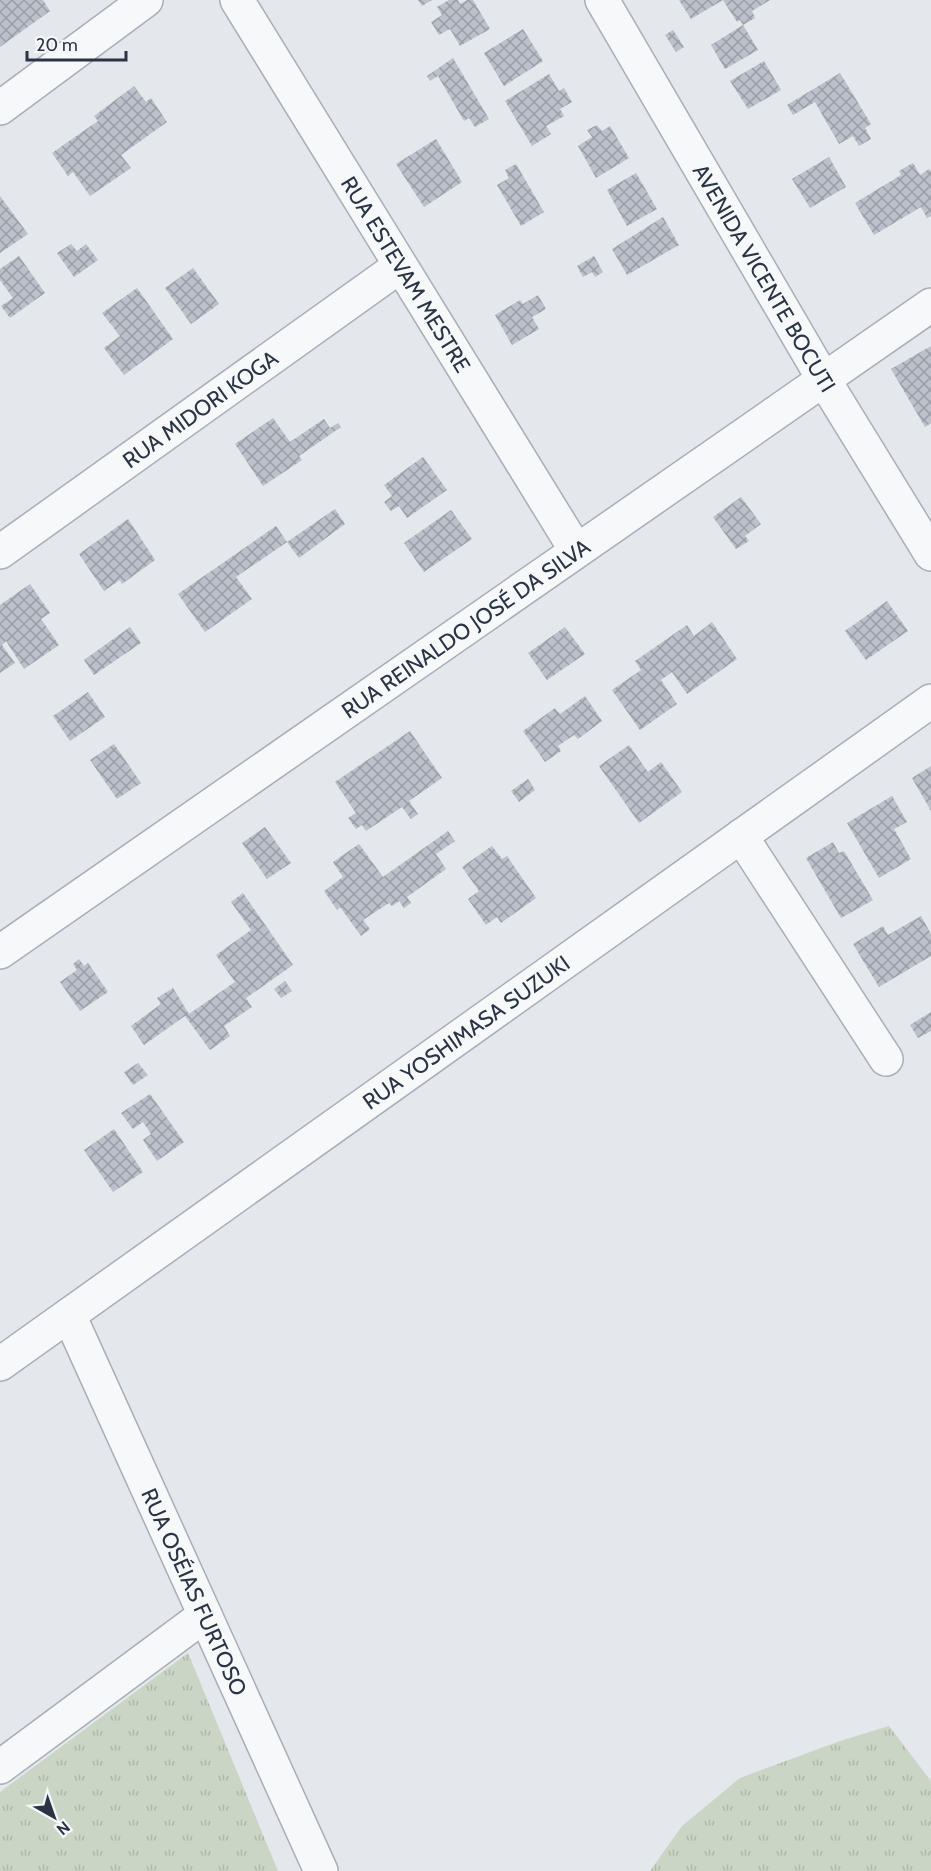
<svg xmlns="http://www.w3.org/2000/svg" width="931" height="1871" font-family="Cabin,sans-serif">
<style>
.grass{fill:url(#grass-tufts)}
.building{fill:url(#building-cross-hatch)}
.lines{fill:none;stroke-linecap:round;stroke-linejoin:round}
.street-casing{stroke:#a9aeb7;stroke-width:36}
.street{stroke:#f7f8fa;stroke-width:33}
.labels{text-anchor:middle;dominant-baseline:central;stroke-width:6;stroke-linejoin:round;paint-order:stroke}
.street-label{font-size:22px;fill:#2b3445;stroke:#f4f6f9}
</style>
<defs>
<pattern id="grass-tufts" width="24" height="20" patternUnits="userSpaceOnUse" patternTransform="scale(1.5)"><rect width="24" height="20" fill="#c9d6c5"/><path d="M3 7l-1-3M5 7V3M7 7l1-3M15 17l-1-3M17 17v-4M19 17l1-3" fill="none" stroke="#adb8ab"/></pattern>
<pattern id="building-cross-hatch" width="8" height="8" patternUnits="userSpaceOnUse" patternTransform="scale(1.5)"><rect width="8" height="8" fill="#bbc0ca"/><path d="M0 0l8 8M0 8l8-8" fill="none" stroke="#989da6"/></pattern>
</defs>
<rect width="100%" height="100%" fill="#e4e7ec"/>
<!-- grass -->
<path class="grass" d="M188,1653L278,1871H0V1792Z
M889,1726L931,1781V1871H650L682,1826L740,1778L840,1741Z"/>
<!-- building -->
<path class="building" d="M0,0H43L50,11L0,47Z
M418,0H432L422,6Z
M449,0H458L460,4L467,0H473L490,29L460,46L450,29L439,35L431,22L442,15L437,7Z
M679,0H770L752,11L755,18L743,25L758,50L725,69L711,45L743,25L740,20L737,22L723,0L691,19Z
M523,29L543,61L504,86L484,53Z
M673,30L684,47L676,52L665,35Z
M453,58L489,119L475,127L469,118L464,121L438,76L430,81L427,76Z
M764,61L781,90L748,109L730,81Z
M840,73L871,124L865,128L871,139L859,146L853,136L839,144L815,102L793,115L787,105Z
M549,74L559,91L564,88L572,102L560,109L564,116L546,126L551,134L532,146L505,101Z
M134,86L146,102L151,98L167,122L121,155L131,168L90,196L73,172L68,176L52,153L98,121L94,116Z
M597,125L602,131L610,126L629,158L596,178L578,146L592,137L587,130Z
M436,139L462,182L424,207L396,164Z
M829,157L846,187L810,208L792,179Z
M913,163L920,175L929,169L931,171V216L927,218L921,207L874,235L855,203L901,175L899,171Z
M516,164L544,212L521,226L497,185L509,178L505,170Z
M636,173L657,209L627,226L607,190Z
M0,196L28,234L0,253Z
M663,217L679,245L627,275L612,249Z
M71,244L77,251L86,244L98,260L74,277L57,253Z
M19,256L45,293L10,318L1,306L13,298L0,280V269Z
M594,256L603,272L595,277L592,272L583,277L577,266Z
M193,268L219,304L191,324L165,288Z
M137,288L173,339L124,375L104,348L120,336L102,313Z
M538,295L546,309L532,317L539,329L512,345L495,315L520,300L523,304Z
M931,346V423L925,427L891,369Z
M273,418L290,442L324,419L330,428L338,423L341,427L299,456L302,460L263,486L235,444Z
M423,457L447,490L407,518L399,506L391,511L384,502L392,496L384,485Z
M741,497L761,524L745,536L749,541L736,549L713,517Z
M335,509L345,524L299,558L287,542Z
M451,510L472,539L424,572L404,543Z
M128,519L155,560L122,584L120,580L104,591L79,554Z
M276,526L287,542L236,577L252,599L205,632L178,594Z
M30,584L50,613L41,619L59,645L24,669L6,641L2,645L15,663L0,673V605Z
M887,601L908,631L866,660L845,631Z
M712,622L737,659L687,694L672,672L661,680L677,704L640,730L612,690L641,670L635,661L687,625L694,636Z
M130,627L141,643L94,675L84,660Z
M565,627L585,654L547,680L528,653Z
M88,692L105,717L70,741L53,716Z
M585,696L602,721L578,739L574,735L558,746L561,751L545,762L523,731L555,708L560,714Z
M410,731L442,778L409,801L418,814L411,819L402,807L366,831L362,825L356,829L348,818L356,813L335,782Z
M114,744L141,783L117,799L90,760Z
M629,745L648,772L661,762L682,792L639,823L599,766Z
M931,766V811L912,778Z
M528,779L535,790L519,802L511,791Z
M892,796L907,822L894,829L911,859L879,878L847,823Z
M265,827L291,863L267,879L242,843Z
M448,831L455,841L436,854L446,869L407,897L411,903L404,908L399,901L392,906L389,903L363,920L370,929L361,936L340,907L337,910L324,891L343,877L333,862L359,844L383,877Z
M833,842L839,853L844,851L873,900L841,918L806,858Z
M492,846L502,859L507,856L536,898L501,923L497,917L486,925L468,899L479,891L462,867Z
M243,893L293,965L246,998L252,1007L224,1026L230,1036L210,1050L185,1016L144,1045L131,1026L161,1004L157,998L173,988L189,1014L235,982L216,955L251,930L231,902Z
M921,916L931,934V956L879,987L853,944L883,926L888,935Z
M79,959L84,966L88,963L108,992L80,1011L60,982L77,970L73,964Z
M285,981L292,991L281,998L274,989Z
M931,1012V1031L918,1038L910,1025Z
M138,1063L148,1075L133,1085L124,1072Z
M150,1094L184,1142L157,1161L143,1140L151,1134L143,1122L133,1129L121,1113Z
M114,1129L143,1172L113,1192L84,1150Z"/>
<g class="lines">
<defs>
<g id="street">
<path id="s1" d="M237,0L576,550"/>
<path id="s2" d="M602,0L824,380L931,554"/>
<path d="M0,108L146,0"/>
<path id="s3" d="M0,552L400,266"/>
<path d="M741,836L886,1059"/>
<path id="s4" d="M0,952L931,305"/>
<path id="s5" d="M69,1315L321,1871"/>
<path id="s6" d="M0,1364L931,701"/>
<path d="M0,1767L205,1615"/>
</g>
</defs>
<!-- street casing -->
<use href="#street" class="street-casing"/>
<!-- street -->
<use href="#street" class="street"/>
</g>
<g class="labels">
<!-- street labels -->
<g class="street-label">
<text stroke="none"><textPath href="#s1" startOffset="322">RUA ESTEVAM MESTRE</textPath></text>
<text stroke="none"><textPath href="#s2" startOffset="322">AVENIDA VICENTE BOCUTI</textPath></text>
<text stroke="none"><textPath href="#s3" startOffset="246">RUA MIDORI KOGA</textPath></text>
<text stroke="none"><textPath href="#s4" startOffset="567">RUA REINALDO JOSÉ DA SILVA</textPath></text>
<text stroke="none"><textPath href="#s6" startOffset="572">RUA YOSHIMASA SUZUKI</textPath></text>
<text stroke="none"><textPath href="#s5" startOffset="304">RUA OSÉIAS FURTOSO</textPath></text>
</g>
</g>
<!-- north arrow -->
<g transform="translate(54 1817) rotate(140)" stroke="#f4f6f9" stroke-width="4.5" paint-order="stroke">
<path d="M0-4.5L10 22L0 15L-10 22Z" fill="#2b3445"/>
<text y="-9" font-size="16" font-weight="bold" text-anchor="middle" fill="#2b3445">N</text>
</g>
<!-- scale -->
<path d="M27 51v9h99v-9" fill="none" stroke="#2b3445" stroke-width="3"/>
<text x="36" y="51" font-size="18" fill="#2b3445" stroke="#f4f6f9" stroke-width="4.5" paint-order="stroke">20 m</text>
</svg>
